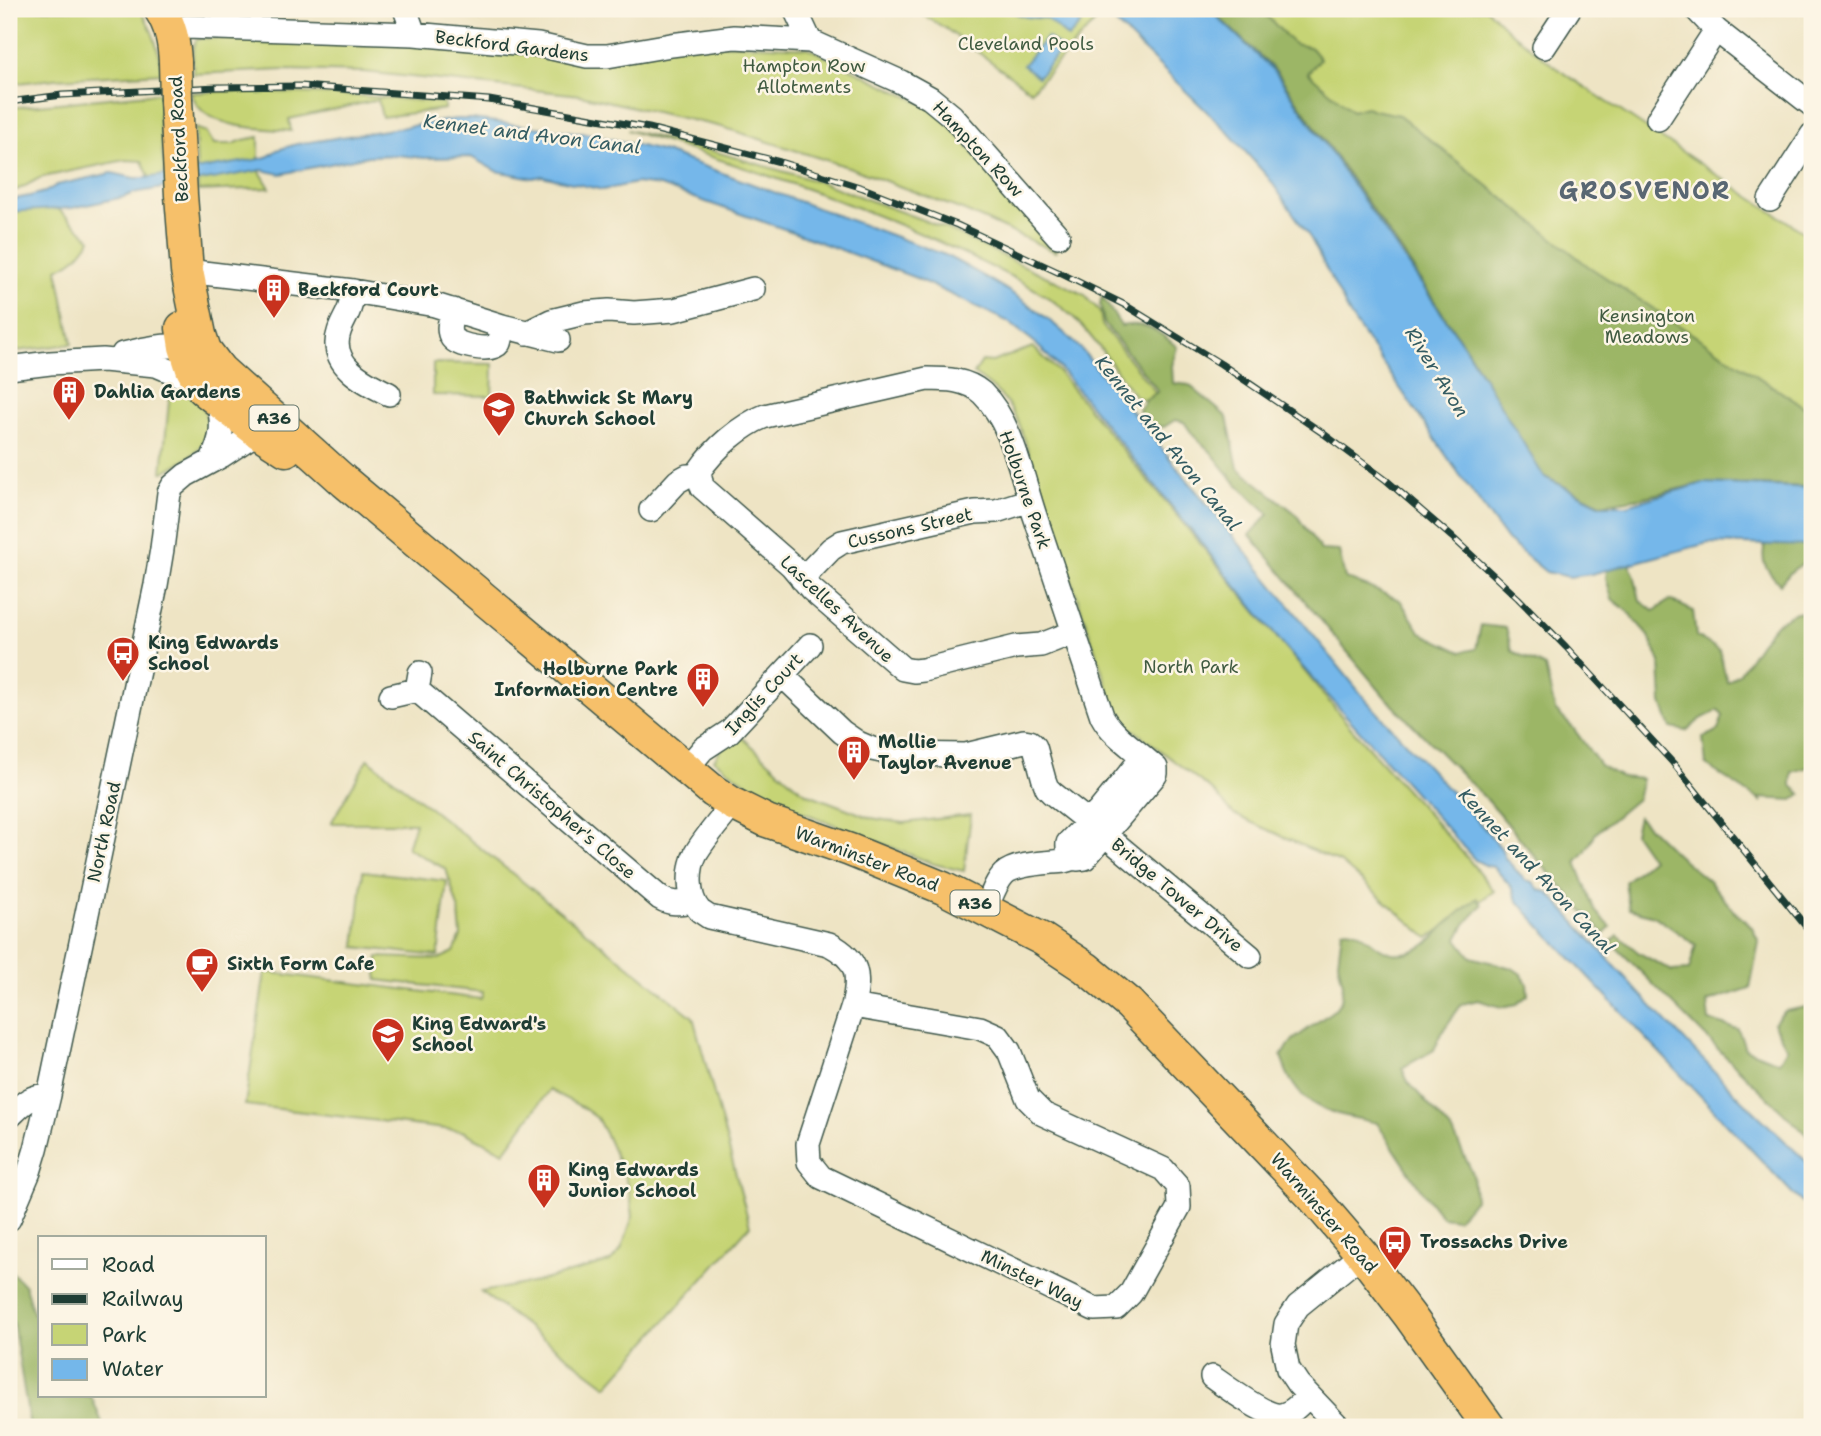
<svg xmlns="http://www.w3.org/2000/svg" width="1821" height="1436" font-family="'Shantell Sans',sans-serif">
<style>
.green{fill:#c6d475;stroke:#728854;stroke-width:2}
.forest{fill:#9cb666;stroke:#5e7a4d;stroke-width:2}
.water{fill:#74b7ea;stroke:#4a7a8f;stroke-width:2}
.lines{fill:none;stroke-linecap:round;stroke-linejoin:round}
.minor-casing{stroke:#3e564a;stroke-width:26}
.highway-casing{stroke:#3e564a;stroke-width:35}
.minor{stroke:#fff;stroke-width:23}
.highway{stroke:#f6c06b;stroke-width:32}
.rail-casing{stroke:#1f3d34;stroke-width:7}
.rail{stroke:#fcf5e5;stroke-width:4.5;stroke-dasharray:13;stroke-linecap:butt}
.highway-bridge-casing{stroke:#3e564a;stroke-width:35;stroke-linecap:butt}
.highway-bridge{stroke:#f6c06b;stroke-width:32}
.labels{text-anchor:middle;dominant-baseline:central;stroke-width:5;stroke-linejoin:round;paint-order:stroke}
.shield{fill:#fcf5e5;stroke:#617469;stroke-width:2}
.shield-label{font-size:16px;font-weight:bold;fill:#1f3d34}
.park-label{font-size:18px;fill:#405b41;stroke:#fcf5e5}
.street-label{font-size:18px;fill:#1f3d34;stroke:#fcf5e5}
.poi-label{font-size:18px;font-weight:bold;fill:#1f3d34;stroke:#fcf5e5;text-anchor:start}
.water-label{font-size:19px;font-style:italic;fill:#345c62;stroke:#fcf5e5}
.district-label{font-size:24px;font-weight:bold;letter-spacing:2px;fill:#596773;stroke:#fcf5e5}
</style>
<rect width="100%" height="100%" fill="#fcf5e5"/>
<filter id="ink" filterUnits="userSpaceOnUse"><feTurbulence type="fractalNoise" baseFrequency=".0143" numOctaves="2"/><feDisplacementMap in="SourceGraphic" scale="14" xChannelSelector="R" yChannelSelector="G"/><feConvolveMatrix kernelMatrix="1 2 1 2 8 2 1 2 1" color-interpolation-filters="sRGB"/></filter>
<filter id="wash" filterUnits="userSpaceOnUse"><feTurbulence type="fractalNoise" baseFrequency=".00686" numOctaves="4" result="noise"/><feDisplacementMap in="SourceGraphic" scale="28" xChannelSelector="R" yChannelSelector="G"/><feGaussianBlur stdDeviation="1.57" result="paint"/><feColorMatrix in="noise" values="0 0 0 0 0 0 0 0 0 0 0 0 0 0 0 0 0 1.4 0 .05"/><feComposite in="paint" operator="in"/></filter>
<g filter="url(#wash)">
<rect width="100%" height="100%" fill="#eee4c4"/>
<!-- green -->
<path class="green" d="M9,9H139C153,27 159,50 162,73L55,79L9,84Z
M925,9H1086L1097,20L1031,91L945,28L921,14Z
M1210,9H1487L1509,31L1565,74L1812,238V487L1703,483L1640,498L1601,504L1543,476L1469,353L1402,252L1277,72Z
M202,38L391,40L501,51L734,44L808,48L936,110L1057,250L1056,252L965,211L851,168L722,127L580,95L364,72L284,70L193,74V47L196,40Z
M163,91L159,118L165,179L150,182L148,174L142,161L125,160L43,177C31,181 22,190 9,192V108L159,93Z
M226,91C299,92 371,95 444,103V109L382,117L378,100L289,119L291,131C264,128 231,129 208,115C199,110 195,102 191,93Z
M195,128L206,132L214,144H233L243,140L259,137V170L270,188L198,191Z
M627,130L716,152L823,183L947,229L1085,295L1090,302L1095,306L1100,312L1102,325L1156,393L1144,400L1135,396C1116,371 1096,339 1073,317C1045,291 1010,276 977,260C865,204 746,168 627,130Z
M57,208L91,239C81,254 74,262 57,269L72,344L9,352V212Z
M1033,347L1058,371L1351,728L1469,860L1494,891L1428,938L1341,863L1233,814L1213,791L1118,718L1020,427C1009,400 997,390 974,374L982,361L992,362Z
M433,363L493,364L492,396L433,395Z
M171,382C180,389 194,396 201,405C206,411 207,419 207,426C207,452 184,460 164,472H162Z
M737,738H743L795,785L806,793L871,818L904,823L971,815L964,871L934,864L769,799L714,760L722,747Z
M368,759L693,1017L750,1226L607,1386L481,1292L536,1282L610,1262L621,1250L633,1216L630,1194L625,1177L607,1137L597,1118L582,1107L549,1090L504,1152L462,1131L245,1105L265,972L481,999L483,992L377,980L378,957L439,959L454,952L461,936L459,911L446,869L407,848L415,823H331Z
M363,871L447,881L438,956L355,947Z"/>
<!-- forest -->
<path class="forest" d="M1210,9H1260L1294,44L1310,47L1320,59L1308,73L1352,111L1366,107L1374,110L1399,115L1588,266L1812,412V487L1703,483L1640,498L1601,504L1543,476L1469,353L1402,252L1277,72Z
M1102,296L1121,326C1146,321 1159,331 1177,347L1172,366L1173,383L1189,385L1227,417L1238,468L1295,513L1321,550L1339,551L1345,578L1400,600L1421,633L1461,652L1476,649L1481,625L1506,628L1512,651L1545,667L1555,710L1573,728L1600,765L1621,777L1642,779L1637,799L1596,833L1585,852L1576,862L1595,911L1611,927L1604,934L1537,859L1491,804L1385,697L1250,535L1269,514L1234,481L1211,452L1193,435L1184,422L1175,420L1164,427L1152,425L1142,419L1139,410L1146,400L1158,391L1104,323L1100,304Z
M1767,537L1812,541V563C1796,564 1789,573 1780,584C1764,568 1759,560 1767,537Z
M1624,554L1634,574L1640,601L1654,611L1670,600L1693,611L1696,636L1719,650L1727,682L1740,673L1760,643L1777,623L1796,612L1812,614V762L1809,767L1792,772L1791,785L1801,794L1793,800L1759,798L1762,802L1706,765L1703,738L1718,730L1723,716L1718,710L1701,719L1686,731L1671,728L1662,703L1660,662L1649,636L1628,612L1612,599L1606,578L1609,557Z
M1638,817L1677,855L1710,882L1734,911L1752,927L1759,942L1750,988L1707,1002L1709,1021L1738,1029L1745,1049L1779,1062L1787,1048L1773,1023L1785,1011L1812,1006V1140L1720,1051L1611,942L1618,935L1639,953L1672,971L1689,970L1696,945L1654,916L1629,909L1625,882L1652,859L1634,833Z
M1477,898L1482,905L1465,924L1457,939L1471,957L1512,968L1521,974L1527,983L1528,995L1517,1004L1501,1007L1478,1000L1462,1004L1444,1029L1434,1050L1402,1068L1408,1082L1453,1132L1473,1174L1475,1200L1457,1219L1442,1217L1422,1191L1377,1123C1329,1112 1296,1110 1281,1056L1293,1040L1334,1010L1341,1001L1343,984L1338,962L1342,930C1369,923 1375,969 1420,948C1429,944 1437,933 1444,926C1455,916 1466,907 1477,898Z
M9,1269L25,1286L40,1335V1396H91L104,1427H30L13,1322L9,1320Z"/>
<!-- water -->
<path class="water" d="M1008,9H1065L1081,24L1068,38L1046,18C1031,19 1020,17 1008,9Z
M1101,9H1209L1276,73L1464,346L1544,477L1601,505H1627L1704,483L1812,488V546L1708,543L1591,574L1570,577L1546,572L1507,540L1457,471L1351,317L1311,239L1268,177L1227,131Z
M1047,37L1062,49L1038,77L1023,65Z
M456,119H472L590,134L665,152L945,255C996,282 1040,307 1081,349L1366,700L1485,829L1501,848L1505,858L1525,880L1533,882L1539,890L1548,892L1640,994L1736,1094L1812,1167V1212L1796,1197L1527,912L1517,900L1512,888L1494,867L1487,866L1475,860L1290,653L1060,368L1033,341L1007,321L916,278L790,231L660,186L636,183L603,190L542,176L533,178L496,171L471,157L424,158L397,155L368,156L281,174L262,170L134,193L124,197L72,208L9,212V200L30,196L45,192L57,185L112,173L134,178H146L260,159L269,156L277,150L297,144Z"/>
</g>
<g filter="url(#ink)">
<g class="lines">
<defs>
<path id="minor" d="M405,9L414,34
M795,9L810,41
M1696,9L1716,30L1812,105
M171,30L186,27L414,34L538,45L587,56H607L671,45L734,37L810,41L901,82L930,98L952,116L1058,236
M1544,47L1569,9
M1658,119L1716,30
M1770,200L1812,135
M187,271L353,291L435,305L502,326L558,340
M353,291C352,298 351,306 348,312C345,319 341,325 339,332C328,365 366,383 389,394
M453,310C451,319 446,329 452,338C458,346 492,353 499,343C501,339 501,331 502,326
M527,333L551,321L584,313L609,311L634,313L674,310L753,289
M123,354C144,349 164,344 185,347
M9,368L50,363L103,360L156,365L182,376L202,388
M212,460C222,438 224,426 218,402
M651,510L678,481L687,476H699
M802,579L831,549L842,542L975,512L996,511L1030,500
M1074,632L1041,645L1016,647L923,670L914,671L903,669L811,589L791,565L702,487L699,471C714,449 740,426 765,416L927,379C946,379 966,379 982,393C1013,423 1022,479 1036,519C1058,585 1080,650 1102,716C1111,733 1129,745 1143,757
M782,675L842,732L858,743L872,749L895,754L966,755L1024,741L1030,742L1035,747L1044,780L1047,788L1052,793L1105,835L1250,956
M417,690L660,898C672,905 680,903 693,901
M391,696L417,690L420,673
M1143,757L1156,768V774L1085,858L1077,859C1071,854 1067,851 1068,843L1099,811Z
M686,769L703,749L729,732L810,645
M733,804C721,820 706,836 696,853C688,868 687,897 700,911C703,913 706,915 709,917L829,944C859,960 860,975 853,1006L980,1028L998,1036L1009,1051L1028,1099L1043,1114L1163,1169L1178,1186L1179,1207L1131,1293L1116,1308L1094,1309L821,1177L809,1162L808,1144L853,1006
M986,909C991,898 995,883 1004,874C1016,863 1048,863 1064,861L1071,859L1074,856
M9,1117C23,1104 28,1096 49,1095
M9,1219L29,1172L36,1149L49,1095L156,585L162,549L169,493L173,486L186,475L221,456L258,432
M1212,1377C1225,1386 1267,1417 1281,1415C1292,1414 1301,1403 1308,1396
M1339,1427L1298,1384L1288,1369L1283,1345L1286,1324L1298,1306L1362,1254"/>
<path id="highway" d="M160,9C171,26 174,42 175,62
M176,100L181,195L187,271L200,335L205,350L220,370L345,482L713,791L733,804L767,821L850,850L943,888L1042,939L1086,968L1129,1004L1313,1197L1362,1254L1409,1315L1489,1427
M182,328L185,347L192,369L203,389L258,432L286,450"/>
</defs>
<!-- minor casing -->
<use href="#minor" class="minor-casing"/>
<!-- highway casing -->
<use href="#highway" class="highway-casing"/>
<!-- minor -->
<use href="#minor" class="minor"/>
<!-- highway -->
<use href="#highway" class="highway"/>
<defs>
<path id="rail" d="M9,102L62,95L217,87L301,86L489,100L649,128L780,162L863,188L957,225L1062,274L1125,305L1221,364L1324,434L1386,480L1452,537L1518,598L1566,647L1673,763L1812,934"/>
</defs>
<!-- rail casing -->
<use href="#rail" class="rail-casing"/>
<!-- rail -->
<use href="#rail" class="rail"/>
<defs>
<path id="highway-bridge" d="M175,62L176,100"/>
</defs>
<!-- highway-bridge casing -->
<use href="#highway-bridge" class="highway-bridge-casing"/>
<!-- highway-bridge -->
<use href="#highway-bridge" class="highway-bridge"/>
</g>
</g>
<!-- icons -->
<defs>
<symbol id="building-pin" viewBox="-11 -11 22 30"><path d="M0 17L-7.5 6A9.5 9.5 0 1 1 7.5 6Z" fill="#c8321e" stroke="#fcf5e5"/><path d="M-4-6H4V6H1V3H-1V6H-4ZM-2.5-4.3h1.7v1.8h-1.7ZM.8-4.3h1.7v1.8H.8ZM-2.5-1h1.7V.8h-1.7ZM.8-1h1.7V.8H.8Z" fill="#fff"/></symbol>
<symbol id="school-pin" viewBox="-11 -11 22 30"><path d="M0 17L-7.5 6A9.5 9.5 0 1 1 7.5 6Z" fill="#c8321e" stroke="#fcf5e5"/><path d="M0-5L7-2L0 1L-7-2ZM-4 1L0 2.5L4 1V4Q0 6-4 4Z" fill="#fff"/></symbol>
<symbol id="bus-pin" viewBox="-11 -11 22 30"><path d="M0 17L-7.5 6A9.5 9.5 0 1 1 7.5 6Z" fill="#c8321e" stroke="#fcf5e5"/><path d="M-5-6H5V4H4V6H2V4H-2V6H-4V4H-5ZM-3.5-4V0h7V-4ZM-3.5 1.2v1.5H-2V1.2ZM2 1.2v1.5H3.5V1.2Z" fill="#fff"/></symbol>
<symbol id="cafe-pin" viewBox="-11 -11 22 30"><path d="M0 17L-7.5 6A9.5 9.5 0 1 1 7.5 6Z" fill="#c8321e" stroke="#fcf5e5"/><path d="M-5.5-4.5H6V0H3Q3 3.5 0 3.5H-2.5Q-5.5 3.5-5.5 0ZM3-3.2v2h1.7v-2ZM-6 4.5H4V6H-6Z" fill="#fff"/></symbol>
</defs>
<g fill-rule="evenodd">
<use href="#building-pin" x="255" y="271" width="38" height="52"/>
<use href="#building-pin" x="50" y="373" width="38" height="52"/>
<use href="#school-pin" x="480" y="389" width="38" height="52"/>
<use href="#bus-pin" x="104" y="634" width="38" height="52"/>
<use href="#building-pin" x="684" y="660" width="38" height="52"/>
<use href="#building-pin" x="835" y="733" width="38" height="52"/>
<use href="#cafe-pin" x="183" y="945" width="38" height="52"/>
<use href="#school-pin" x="369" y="1015" width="38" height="52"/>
<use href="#building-pin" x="525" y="1161" width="38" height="52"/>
<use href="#bus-pin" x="1376" y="1223" width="38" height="52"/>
</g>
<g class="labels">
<!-- shield labels -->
<g class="shield">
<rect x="249.5" y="405.5" width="49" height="25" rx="5"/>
<rect x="950.5" y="890.5" width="49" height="25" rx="5"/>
</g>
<g class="shield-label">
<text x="274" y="418">A36</text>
<text x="975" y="903">A36</text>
</g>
<!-- park labels -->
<g class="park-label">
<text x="1026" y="44">Cleveland Pools</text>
<text x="804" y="66">Hampton Row<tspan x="804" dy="21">Allotments</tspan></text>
<text x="1647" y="316">Kensington<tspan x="1647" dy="21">Meadows</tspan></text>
<text x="1191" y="667">North Park</text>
</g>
<!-- street labels -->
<g class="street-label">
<text transform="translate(512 46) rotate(7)">Beckford Gardens</text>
<text transform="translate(179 139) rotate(-93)">Beckford Road</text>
<text transform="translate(978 149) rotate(47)">Hampton Row</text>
<text transform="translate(1025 490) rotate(71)">Holburne Park</text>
<text transform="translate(910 528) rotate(-13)">Cussons Street</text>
<text transform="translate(837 609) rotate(43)">Lascelles Avenue</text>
<text transform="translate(764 694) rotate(-47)">Inglis Court</text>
<text transform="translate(552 805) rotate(41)">Saint Christopher's Close</text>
<text transform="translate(104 832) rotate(-78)">North Road</text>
<text transform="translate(867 859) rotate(21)">Warminster Road</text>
<text transform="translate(1177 895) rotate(40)">Bridge Tower Drive</text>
<text transform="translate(1324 1213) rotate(49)">Warminster Road</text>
<text transform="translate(1032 1279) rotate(26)">Minster Way</text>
</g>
<!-- poi labels -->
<g class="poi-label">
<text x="298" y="290">Beckford Court</text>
<text x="94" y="392">Dahlia Gardens</text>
<text x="524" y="398">Bathwick St Mary<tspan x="524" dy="21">Church School</tspan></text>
<text x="148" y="643">King Edwards<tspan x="148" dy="21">School</tspan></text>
<text x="678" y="669" text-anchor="end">Holburne Park<tspan x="678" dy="21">Information Centre</tspan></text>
<text x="878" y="742">Mollie<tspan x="878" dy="21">Taylor Avenue</tspan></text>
<text x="227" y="964">Sixth Form Cafe</text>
<text x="412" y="1024">King Edward's<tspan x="412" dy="21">School</tspan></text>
<text x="568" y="1170">King Edwards<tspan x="568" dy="21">Junior School</tspan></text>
<text x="1420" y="1242">Trossachs Drive</text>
</g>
<!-- water labels -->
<g class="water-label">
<text transform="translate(532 134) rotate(7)">Kennet and Avon Canal</text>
<text transform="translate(1437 372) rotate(58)">River Avon</text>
<text transform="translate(1168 443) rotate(51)">Kennet and Avon Canal</text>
<text transform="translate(1537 871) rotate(47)">Kennet and Avon Canal</text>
</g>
<!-- district labels -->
<g class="district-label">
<text x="1645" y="191">GROSVENOR</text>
</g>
</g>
<!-- margin -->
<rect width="1821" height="1436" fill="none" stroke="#fcf5e5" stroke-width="35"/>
<!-- legend -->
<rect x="38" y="1236" width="228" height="161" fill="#fcf5e5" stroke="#a4ab9e" stroke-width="2"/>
<rect x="52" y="1259" width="35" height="10" fill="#ffffff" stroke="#a4ab9e" stroke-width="2"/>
<text x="102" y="1272" font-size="21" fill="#1f3d34">Road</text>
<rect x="52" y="1294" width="35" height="10" fill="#1f3d34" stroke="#a4ab9e" stroke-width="2"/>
<text x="102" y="1306" font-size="21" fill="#1f3d34">Railway</text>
<rect x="52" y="1324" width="35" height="21" fill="#c6d475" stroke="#a4ab9e" stroke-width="2"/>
<text x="102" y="1342" font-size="21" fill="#1f3d34">Park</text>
<rect x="52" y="1359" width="35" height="21" fill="#74b7ea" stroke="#a4ab9e" stroke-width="2"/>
<text x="102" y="1376" font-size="21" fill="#1f3d34">Water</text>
</svg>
